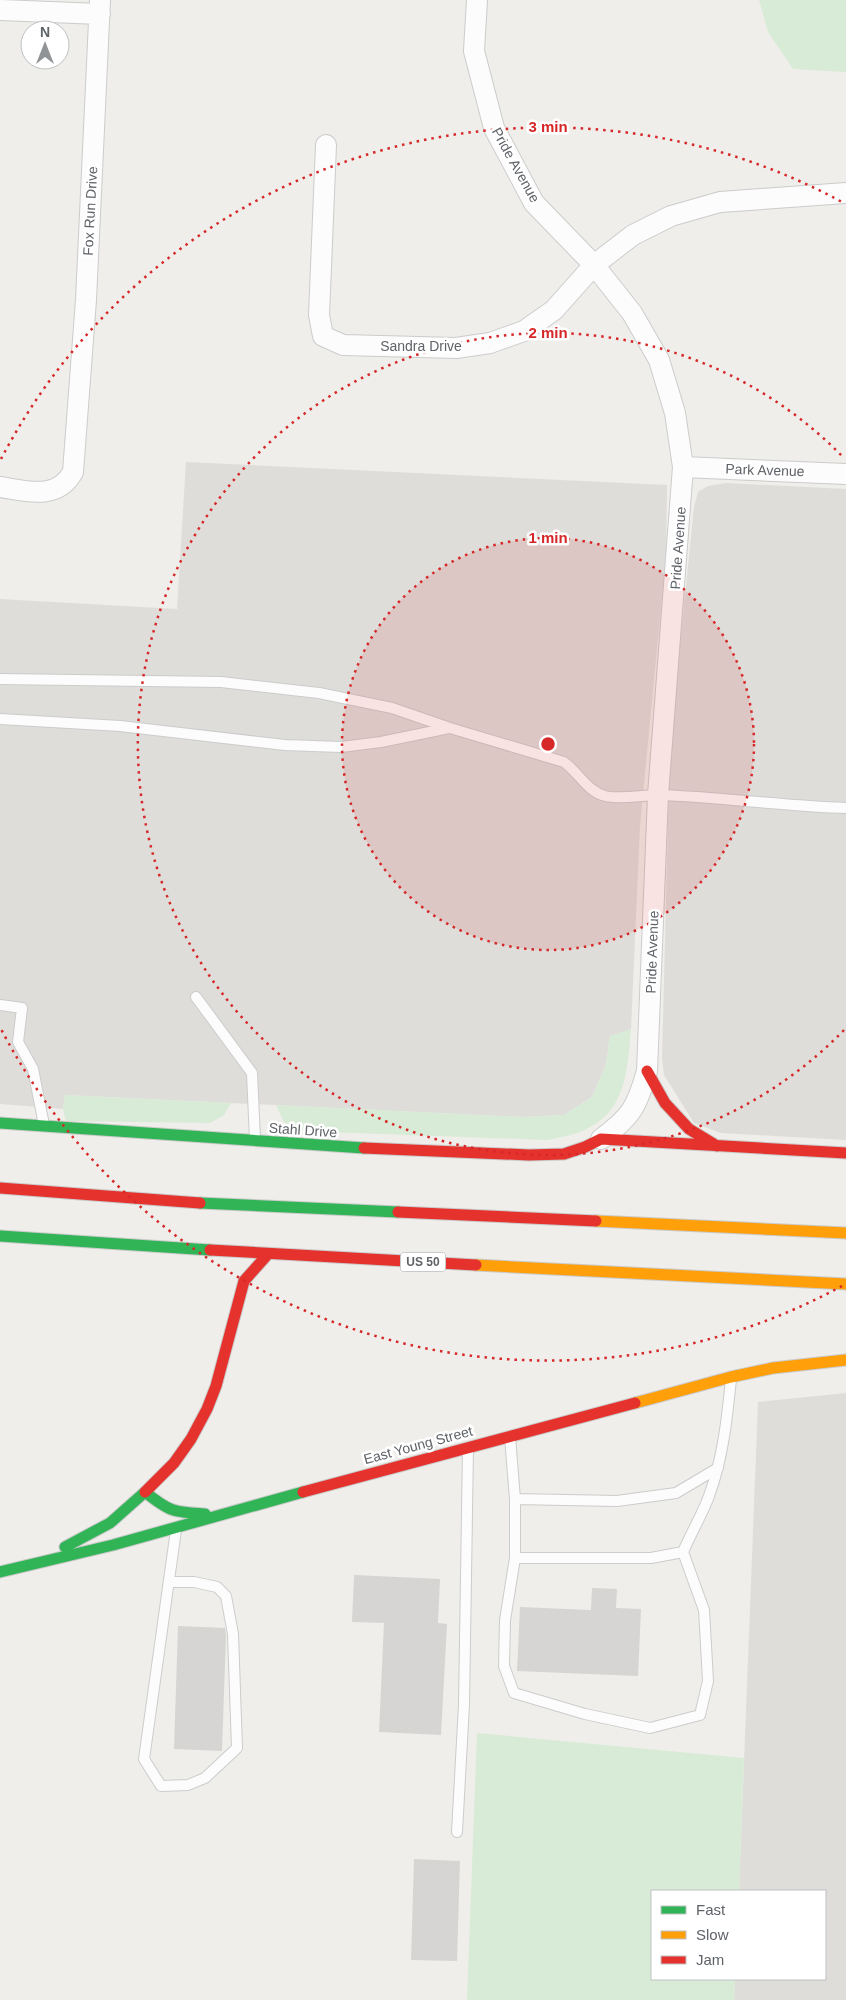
<svg xmlns="http://www.w3.org/2000/svg" width="846" height="2000" font-family="Arial,sans-serif">
<style>
.industrial{fill:#dfddda}
.green{fill:#d8ebd6}
.building{fill:#d6d5d3}
.lines{fill:none;stroke-linecap:round;stroke-linejoin:round}
.lane-casing{stroke:#cbcccc;stroke-width:12}
.street-casing{stroke:#cbcccc;stroke-width:22}
.fast-casing{stroke:#cacacb;stroke-width:13}
.slow-casing{stroke:#cacacb;stroke-width:13}
.jam-casing{stroke:#cacacb;stroke-width:13}
.lane{stroke:#fdfcfc;stroke-width:10}
.street{stroke:#fdfcfc;stroke-width:20}
.fast{stroke:#30b455;stroke-width:11}
.slow{stroke:#ff9f0a;stroke-width:11}
.jam{stroke:#e5322d;stroke-width:11}
.ring{fill:none;stroke:#d62828;stroke-width:2.5;stroke-dasharray:2.5 5}
.labels{text-anchor:middle;dominant-baseline:central;stroke-width:5;stroke-linejoin:round;paint-order:stroke}
.shield{fill:#fff;stroke:#8f9295;stroke-width:1}
.shield-label{font-size:12px;font-weight:bold;fill:#5f6368}
.street-label{font-size:14px;fill:#5f6368;stroke:#fff}
.centre{fill:#d62828;stroke:#fff;stroke-width:2.5}
.ring-label{font-size:15px;text-anchor:middle;font-weight:bold;fill:#d62828;stroke:#fff;stroke-width:5;stroke-linejoin:round;paint-order:stroke}
</style>
<rect width="100%" height="100%" fill="#efeeea"/>
<!-- industrial -->
<path class="industrial" d="M186,462L667,485L666,555L640,826L631,1029L610,1036L606,1065L592,1097L564,1115L522,1117L65,1095L63,1109L0,1104V599L177,609Z
M726,483L846,489V1140L721,1133L694,1123L664,1075L662,1058L670,745L694,507L698,492L708,486Z
M846,1393V2000H734L735,1979H825V1891H739L758,1402Z"/>
<!-- green -->
<path class="green" d="M759,0H846V72L793,69L768,32Z
M631,1029C627,1070 627,1113 582,1131C571,1136 559,1137 548,1140L298,1131L284,1122L276,1105L522,1117L564,1115L592,1097L606,1065L610,1036Z
M65,1095L231,1103L224,1115L210,1123L66,1121L63,1109Z
M477,1733L744,1758L739,1891H652V1979H735L734,2000H467Z"/>
<!-- building -->
<path class="building" d="M354,1575L440,1579L438,1623L447,1624L441,1735L379,1732L384,1623L352,1622Z
M592,1588L617,1589L616,1608L641,1609L638,1676L517,1671L520,1607L591,1610Z
M178,1626L225,1628L226,1635L222,1751L174,1749Z
M414,1859L460,1861L457,1961L411,1960Z"/>
<g class="lines">
<defs>
<path id="lane" d="M0,679L221,682L319,693L392,708L450,728L564,762C579,773 588,792 605,796C622,800 641,795 659,795C721,797 783,806 846,808
M0,719L120,726L285,745L341,747L381,742L449,728
M196,997L252,1073L255,1140
M0,1005L22,1008L18,1042L33,1069L44,1125
M510,1437L515,1499V1558H651L683,1552C691,1533 702,1515 709,1496C723,1458 727,1419 731,1379
M515,1499L617,1501L676,1493L718,1468
M515,1558L505,1620L504,1666L514,1693L585,1714L650,1728L700,1715L708,1681L704,1610L683,1552
M169,1582H194L217,1587L226,1596L233,1634L237,1748L205,1778L188,1785L161,1786L144,1759L176,1530
M457,1832L464,1705L468,1448"/>
<path id="street" d="M477,0L474,51L494,128L534,203L594,265L632,313L659,360L675,413L683,467L658,795L647,1071C637,1107 631,1117 601,1139
M0,10L100,14
M326,145L319,315L323,336L343,345L456,348L490,343L524,331L554,310L594,265L633,235L671,216L720,202L846,193
M683,467L846,474
M0,487C27,491 57,501 73,472L86,300L100,0"/>
<path id="fast" d="M0,1123L364,1148
M200,1203L398,1212
M0,1236L210,1250
M65,1547L110,1523L145,1492C170,1512 173,1512 205,1514
M0,1572L113,1545L303,1492"/>
<path id="slow" d="M596,1221L846,1233
M476,1265L846,1284
M635,1403L731,1377L773,1368L846,1360"/>
<path id="jam" d="M647,1071L665,1103L689,1129L717,1146
M601,1139L846,1153
M364,1148L529,1155L564,1154L585,1147L601,1139
M0,1188L200,1203
M398,1212L596,1221
M210,1250L476,1265
M145,1492L174,1463L191,1439L207,1409L216,1386L244,1281L268,1254
M303,1492L635,1403"/>
</defs>
<!-- lane casing -->
<use href="#lane" class="lane-casing"/>
<!-- street casing -->
<use href="#street" class="street-casing"/>
<!-- fast casing -->
<use href="#fast" class="fast-casing"/>
<!-- slow casing -->
<use href="#slow" class="slow-casing"/>
<!-- jam casing -->
<use href="#jam" class="jam-casing"/>
<!-- lane -->
<use href="#lane" class="lane"/>
<!-- street -->
<use href="#street" class="street"/>
<!-- fast -->
<use href="#fast" class="fast"/>
<!-- slow -->
<use href="#slow" class="slow"/>
<!-- jam -->
<use href="#jam" class="jam"/>
</g>
<!-- distance rings -->
<circle cx="548" cy="744" r="206" fill="#d62828" fill-opacity=".12"/>
<g class="ring">
<circle cx="548" cy="744" r="206"/>
<path d="M844 1030A411 411 0 1 1 844 458"/>
<path d="M842 1286A617 617 0 0 1 1 1029M1 459A617 617 0 0 1 842 202"/>
</g>
<g class="labels">
<!-- shield labels -->
<rect class="shield" x="400.5" y="1252.5" width="45" height="19" rx="4"/>
<g class="shield-label">
<text x="423" y="1262">US 50</text>
</g>
<!-- street labels -->
<g class="street-label">
<text transform="translate(516 165) rotate(61)">Pride Avenue</text>
<text transform="translate(90 211) rotate(-87)">Fox Run Drive</text>
<text x="421" y="346">Sandra Drive</text>
<text transform="translate(765 470) rotate(2)">Park Avenue</text>
<text transform="translate(678 548) rotate(-86)">Pride Avenue</text>
<text transform="translate(652 952) rotate(-88)">Pride Avenue</text>
<text transform="translate(303 1130) rotate(4)">Stahl Drive</text>
<text transform="translate(418 1445) rotate(-15)">East Young Street</text>
</g>
</g>
<circle cx="548" cy="744" r="8" class="centre"/>
<g class="ring-label">
<text x="548" y="132">3 min</text>
<text x="548" y="338">2 min</text>
<text x="548" y="543">1 min</text>
</g>
<!-- legend -->
<rect x="651" y="1890" width="175" height="90" fill="#ffffff" stroke="#bfc1c3"/>
<rect x="661" y="1906" width="25" height="8" fill="#30b455" stroke="#bfc1c3"/>
<text x="696" y="1915" font-size="15" fill="#5f6368">Fast</text>
<rect x="661" y="1931" width="25" height="8" fill="#ff9f0a" stroke="#bfc1c3"/>
<text x="696" y="1940" font-size="15" fill="#5f6368">Slow</text>
<rect x="661" y="1956" width="25" height="8" fill="#e5322d" stroke="#bfc1c3"/>
<text x="696" y="1965" font-size="15" fill="#5f6368">Jam</text>
<!-- north arrow -->
<g transform="translate(45 45)"><circle r="24" fill="#ffffff" stroke="#bfc1c3"/>
<path d="M0-4L9 19L0 12L-9 19Z" fill="#919496"/>
<text y="-8" font-size="14" font-weight="bold" text-anchor="middle" fill="#5f6368">N</text>
</g>
</svg>
